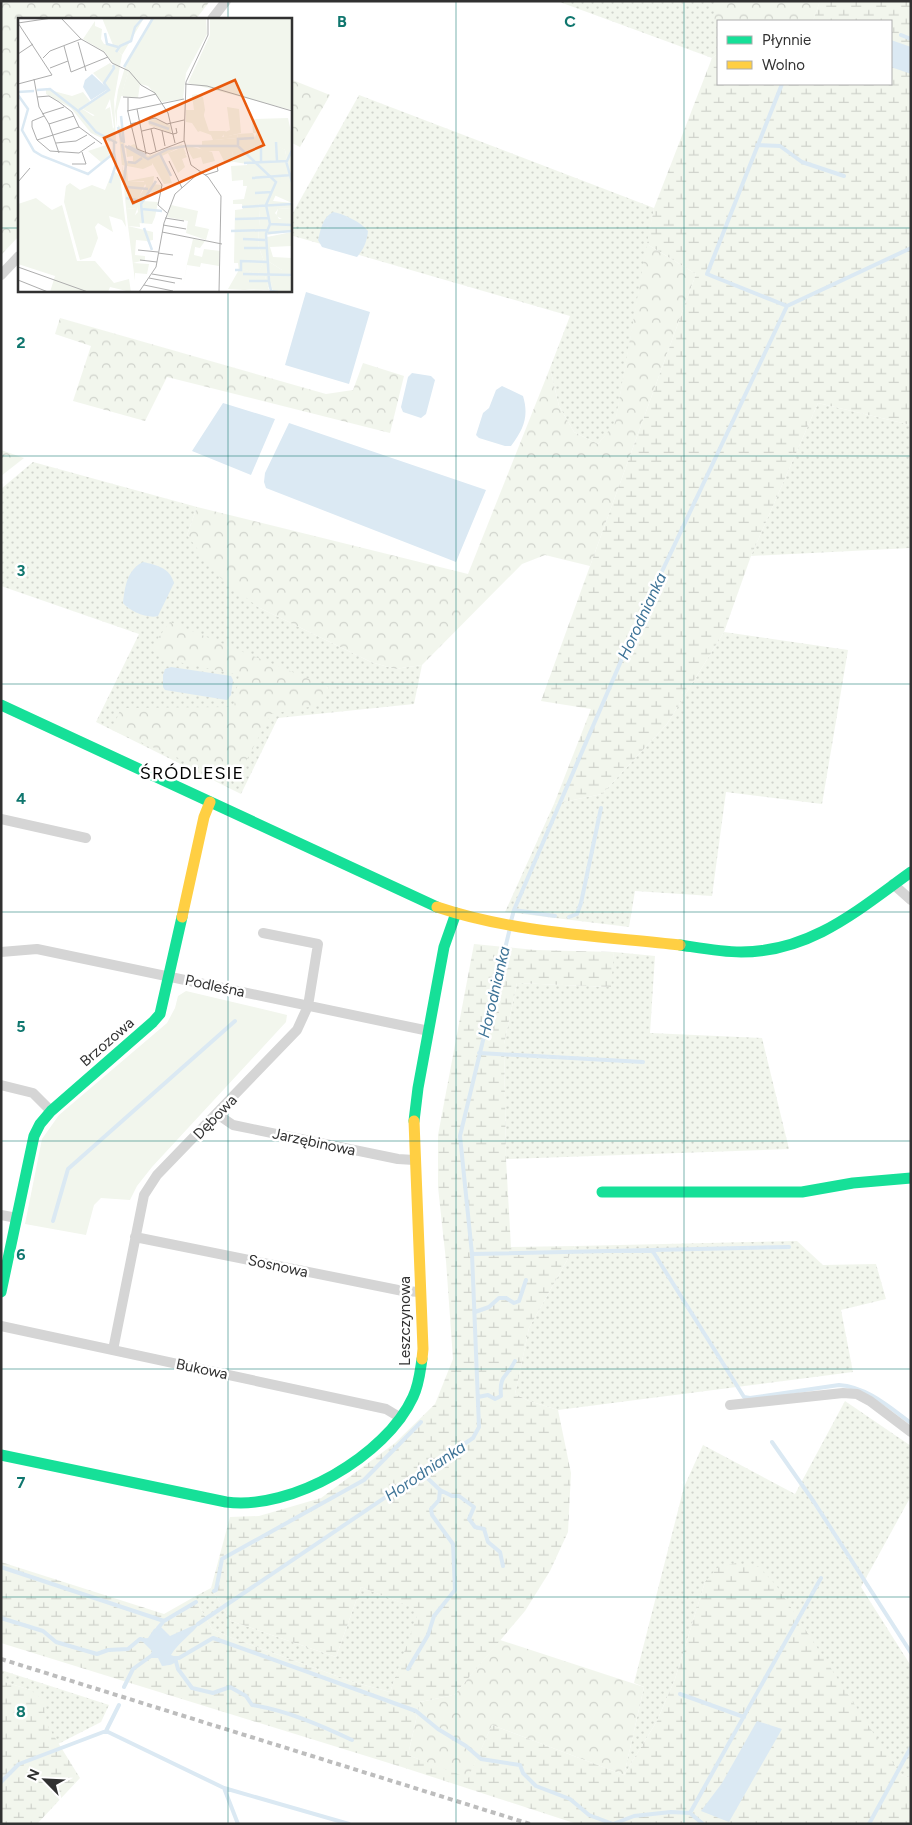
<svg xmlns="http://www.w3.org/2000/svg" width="912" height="1825" font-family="Figtree,sans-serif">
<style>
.grass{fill:url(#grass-dots)}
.forest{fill:url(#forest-crowns)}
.wetland{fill:url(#wetland-marsh)}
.green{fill:#f2f6ed}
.water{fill:#dbe9f3}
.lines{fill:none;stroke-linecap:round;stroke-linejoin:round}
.stream{stroke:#dbe9f3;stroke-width:4}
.street{stroke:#d5d5d5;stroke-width:10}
.fast{stroke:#16e098;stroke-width:11}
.slow{stroke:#ffcf43;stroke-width:11}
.rail{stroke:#bdbdbd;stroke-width:4;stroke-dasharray:5 4;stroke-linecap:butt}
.grid{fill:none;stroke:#0f766e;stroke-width:1;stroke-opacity:0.55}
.labels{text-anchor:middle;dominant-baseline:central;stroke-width:5;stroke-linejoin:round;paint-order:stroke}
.street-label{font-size:15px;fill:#313131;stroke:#fff}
.water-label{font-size:16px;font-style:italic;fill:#3c7296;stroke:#fff}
.quarter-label{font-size:18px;letter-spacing:1px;fill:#000;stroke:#fff}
.inset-river{fill:none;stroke:#dbe9f3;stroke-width:2.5}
.inset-road{fill:none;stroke:#adadad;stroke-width:1}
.view{fill:#e8590c;fill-opacity:0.15;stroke:#e8590c;stroke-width:2.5}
.inset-edge{fill:none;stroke:#313131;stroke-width:2.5}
.grid-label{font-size:16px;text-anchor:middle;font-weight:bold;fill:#0f766e;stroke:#fff;stroke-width:5;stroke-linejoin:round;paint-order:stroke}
</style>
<defs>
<pattern id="grass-dots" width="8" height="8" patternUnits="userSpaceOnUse" patternTransform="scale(1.25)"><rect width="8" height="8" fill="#f2f6ed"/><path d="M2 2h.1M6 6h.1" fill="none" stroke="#d0d3cc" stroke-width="1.8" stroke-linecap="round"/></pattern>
<pattern id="forest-crowns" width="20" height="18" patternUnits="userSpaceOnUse" patternTransform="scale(1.25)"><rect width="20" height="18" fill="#f2f6ed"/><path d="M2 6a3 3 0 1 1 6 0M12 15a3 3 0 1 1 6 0" fill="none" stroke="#d0d3cc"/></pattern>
<pattern id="wetland-marsh" width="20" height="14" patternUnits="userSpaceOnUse" patternTransform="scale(1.25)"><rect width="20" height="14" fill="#f2f6ed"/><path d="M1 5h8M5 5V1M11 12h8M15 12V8" fill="none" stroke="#d0d3cc"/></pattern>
</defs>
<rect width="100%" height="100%" fill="#fff"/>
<!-- grass -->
<path class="grass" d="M557,1H752L718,21V54L712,58Z
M359,95L654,208L615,424L598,444L574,432L559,406L550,368L570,316L290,235V218Z
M818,403L911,425V548L751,556Z
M33,462L197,507L187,535L258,607L371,662L395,669L422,665L414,704L278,718L241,794L96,722L139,634L1,586V489Z
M724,632L848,650L822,804L726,792L712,896L635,891L629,927L505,912L554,804L602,794L667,724Z
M614,952L655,956L650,1033L762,1038L789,1149L506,1159L504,1044L517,983L610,987Z
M797,1241L823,1265L876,1264L886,1299L841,1310L853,1372L558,1410L529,1401L515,1394L529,1328L575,1246Z
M845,1401L911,1446V1496L861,1587L911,1666V1778L901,1775L705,1582L675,1679L657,1721L624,1775L644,1687L634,1683L684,1487L703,1445L795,1494Z
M361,1587L420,1610L390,1692L353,1682L232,1638L212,1629L194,1597L211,1588L231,1621L336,1657Z
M1,1670L109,1705L101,1722L19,1764L31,1690L1,1681Z"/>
<!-- forest -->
<path class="forest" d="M1,1H210L196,19H19V236L1,255Z
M716,1H820L813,21H718V28L714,20Z
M290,79L330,95L300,147L290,142Z
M647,244L696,274L590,566L545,555L522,564L422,665L395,669L371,662L258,607L216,574L187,535L197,507L468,574L550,368L559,406L574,432L598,444L615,423Z
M60,318L326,394L353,390L363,363L404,376L390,433L167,377L145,421L73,401L91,346L55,334Z
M1,450L24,458L1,476Z
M170,622L329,687L320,705L271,714L235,782L112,730L121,708L234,707L239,675L164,659L150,649Z
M500,1640L644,1687L624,1775L492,1725L468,1779L408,1755L420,1702L454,1695Z"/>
<!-- wetland -->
<path class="wetland" d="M820,1H911V425L818,403L751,556L724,632L667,724L602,794L554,804L591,709L541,701L696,274L647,244L654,208L712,58L718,54V84H891V21H813Z
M474,944L535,950L614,952L611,987L517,983L504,1044L506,1159L511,1247L575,1246L529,1328L515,1394L529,1401L558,1410L571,1473L568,1532L550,1571L525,1611L454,1695L420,1702L408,1755L468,1778L492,1725L624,1775L657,1721L675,1679L705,1582L717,1568L736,1563L759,1567L776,1585L901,1775L911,1778V1824H577L405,1768L1,1643V1562L164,1614L194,1597L212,1629L232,1638L353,1682L390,1692L419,1610L361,1587L336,1657L231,1621L211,1588L230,1517L259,1516L321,1498L395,1443L435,1404L453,1359L446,1261L438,1187V1135Z
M1,1681L31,1690L45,1702L44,1720L80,1778L37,1824H1Z"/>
<!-- green -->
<path class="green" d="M186,991L279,1013L287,1015L286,1022L152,1167L137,1186L130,1200L101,1198L94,1205L86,1235L25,1224L42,1139L59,1115L167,1023L175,1008L178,996Z"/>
<!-- water -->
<path class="water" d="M891,40L911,47V74L891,67Z
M333,212C344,214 361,222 368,231C367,241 364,249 357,257L322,247L318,240C321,229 322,218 333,212Z
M306,292L370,312L349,384L285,365Z
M412,373L431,376L435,380L426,414L421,418L403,412L401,407L408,377Z
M502,386L523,396C529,416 524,429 511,446H505L479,438L476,435L483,413L489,408L496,390Z
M223,403L275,419L251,475L192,451Z
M289,423L486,490L456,562L266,488L264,482L265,473Z
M143,562C157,565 170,568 174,583L158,616C148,619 129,611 123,603C125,586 127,570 143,562Z
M171,667L231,676L233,680L231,695L227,700L165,690L163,687V675L165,669Z
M201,1622C192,1634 179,1642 171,1655L179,1658C175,1665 170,1665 162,1666L158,1658H149L152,1651L140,1639L148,1638L154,1629L160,1626L170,1636Z
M757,1721L782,1729L729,1822L701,1811L722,1783Z"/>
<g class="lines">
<!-- stream -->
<path class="stream" d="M901,35L911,39
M782,84L707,274L787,306
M757,145L780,146L802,162L844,176
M514,910L555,916
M569,917L577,914L581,903L601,808
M511,921L514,910L633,633L787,306L911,248
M479,1053L643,1062
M53,1221L68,1169L235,1021
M652,1250L744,1397L750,1398L839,1385C867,1387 889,1407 911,1423
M472,1254L789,1247
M475,1312L489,1307L499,1298H506L514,1303L519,1301L526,1280
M478,1397L488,1395L495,1399L501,1396C499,1374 507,1378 515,1361
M772,1442L814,1502L911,1653
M440,1490L452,1496H459L474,1507L469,1519L475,1527L484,1529L488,1542L500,1552L503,1566
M1,1567L164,1621
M214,1591L216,1590L222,1559L364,1480L421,1422
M1,1618L43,1631L56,1642L97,1654L108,1650L128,1649L140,1639L144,1640
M198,1624L473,1438L479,1427L472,1254L460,1136L510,928
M158,1628L164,1621L196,1602
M175,1658H179L213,1638L416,1711L438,1729L466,1746L481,1759L520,1765L523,1773L536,1786L570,1799L589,1815L613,1824
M175,1658L178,1669L192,1688L213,1693L230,1687L246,1696L252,1705C288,1711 320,1725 352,1740
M408,1669L428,1635L434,1616L455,1590L453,1544L432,1515L431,1509L439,1500L440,1490L422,1473
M124,1687L133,1669L151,1656
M680,1694L744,1717
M106,1731L224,1788L238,1824
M1,1782L19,1764L106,1731L119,1705
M224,1788L349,1824
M690,1813L821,1578
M613,1824L634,1816L671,1812L690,1813L703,1824
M869,1824L911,1747"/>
<!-- street -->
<path class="street" d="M212,19L226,1
M1,275L19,256
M1,819L86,838
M893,884L911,900
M1,952L37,949L429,1031
M1,1085L33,1093L51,1111
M217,1114L233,1125L398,1159L414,1160
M1,1215L17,1218
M135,1237L403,1291L421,1292
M1,1326L386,1409L401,1418
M113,1350L144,1195L157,1175L297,1030L308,1006L318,944L263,933
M730,1405L843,1393L857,1394L870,1401L911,1432"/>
<!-- fast -->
<path class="fast" d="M1,705L437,907
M680,945C700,948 721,952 741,952C811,952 858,910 911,872
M414,1121L418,1088L444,947L456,913
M602,1192H802L853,1183L911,1178
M1,1292L34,1136L40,1124L51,1111L153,1022L160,1014L182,917
M1,1455L226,1502C291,1511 386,1456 413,1397C419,1385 420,1372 422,1359"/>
<!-- slow -->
<path class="slow" d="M437,907C514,933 600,936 680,945
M182,917L204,817L210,802
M414,1121L423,1349L422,1359"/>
<!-- rail -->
<path class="rail" d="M1,1659L530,1824"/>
</g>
<!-- grid -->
<path class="grid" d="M228,1V19M456,1V1824M684,1V1824M1,228H19M290,228H911M228,290V1824M1,456H911M1,684H911M1,912H911M1,1141H911M1,1369H911M1,1597H911"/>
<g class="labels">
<!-- street labels -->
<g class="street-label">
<text transform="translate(215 986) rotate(12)">Podleśna</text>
<text transform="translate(107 1042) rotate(-41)">Brzozowa</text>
<text transform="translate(215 1117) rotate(-46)">Dębowa</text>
<text transform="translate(314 1142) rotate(12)">Jarzębinowa</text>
<text transform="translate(278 1266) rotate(12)">Sosnowa</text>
<text transform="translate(405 1321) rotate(-90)">Leszczynowa</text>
<text transform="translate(202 1369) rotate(12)">Bukowa</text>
</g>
<!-- water labels -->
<g class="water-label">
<text transform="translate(642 616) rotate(-65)">Horodnianka</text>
<text transform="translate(494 992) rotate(-77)">Horodnianka</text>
<text transform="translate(425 1471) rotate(-34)">Horodnianka</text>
</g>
<!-- quarter labels -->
<g class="quarter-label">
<text x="192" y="773">ŚRÓDLESIE</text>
</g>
</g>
<!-- overview -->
<g transform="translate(18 18)">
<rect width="274" height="274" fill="#fff"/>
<path d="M77,3V8L84,11L83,21L86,26L95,27L104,37L96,82L98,124L91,119L96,109L92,81L87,92L78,98L63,90L90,71L85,67L97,50L87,34L65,21ZM108,46L111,51L99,93V109L97,93L100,72ZM179,76L185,79L187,92L182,113L180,114L174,105L168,104V92H176L174,77ZM209,89L221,91L223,115L206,119L205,115L212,112ZM270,100L274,119V185L256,177L261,159L272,157L267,132L251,124L254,117L235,115L234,101ZM167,127L194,134L197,143L185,146L183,139L175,141ZM163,130L169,139L164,141L167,149L160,155L150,135ZM201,133H214L216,144L207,145ZM133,143H146L154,165L146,166ZM230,147L242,191L240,227L246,243L240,256L224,251L221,253L220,245H216L217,192L225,191L224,186H215V182L226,181L229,168H225V162L214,163L213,148ZM136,158L135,166L143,167L142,175L131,174L125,183L140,184L137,199L134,206L120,205L117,197L120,194L118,183L128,168L126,163H110ZM153,187L180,193L177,208L191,211L188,222L168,215L170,203L149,199ZM110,208L135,214V222L130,223L135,233L129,223L118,222L117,237L127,238V242L115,245L131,246L129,256L117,255V263ZM274,214V228L252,229L255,239L274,240V256L270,257L274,260V274H255L253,266L264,252L250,243L249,219ZM175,221L187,223L182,230L177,229L176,237L184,239L186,231L202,233L201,248L183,245L182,249L169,247L164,274L169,246ZM239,257L247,258L251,272L226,271L227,263L237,264Z" fill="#f2f6ed"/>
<path d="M84,0H126L104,37L95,27ZM134,0H188L189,16L168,55L165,81L144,84L130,68L122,66L120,80L103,78L111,51L108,46ZM192,0H274V92L170,65L192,17ZM184,92L191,113H208L204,119L220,116L219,120L195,122L193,117L182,113ZM239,113L255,114V121L251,124L248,120H237ZM88,127L92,136L84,145L70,133ZM95,152L102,158L108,209L104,202L91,198L95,214L80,205L77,209L80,220L73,239L62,242L46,184L48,168L52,165L62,172L74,167L87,172ZM18,180L34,192L44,187L59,243H77L96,265L111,261L113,274L92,269L90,274H32L37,258L0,246V186ZM108,190L119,191L117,197L121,198L122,209L110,208ZM274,190V200L266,202L258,198L260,191ZM222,250L240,256L237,264H227V271L255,274L210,271Z" fill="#f2f6ed"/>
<path d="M92,45L96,50L85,65L75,55ZM28,71L54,78L65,74L72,83L63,90L75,98L92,89L96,119L92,124L73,115L53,90L28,76ZM100,107L105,111L108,143H115V138L109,139L108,130L116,126L130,138L164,126L168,136L165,137L163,130L158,131L144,138L146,143H134V147L125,151L104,147L105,152H109L110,163L128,164L119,183V191L108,190ZM235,115L237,120H248L267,132L272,157L262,159L263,166L255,183L274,185V190L260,191L257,195L261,201L274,200V213L249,217L250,243L264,252V257L253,266L255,274L250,269L247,258L239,257L246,243L240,227L242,191L241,186H236L235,172L230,169L232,156L229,146L216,144L214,133H186L177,127H184V123L219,120L220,116Z" fill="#f2f6ed"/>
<path d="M73 88a7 7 0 1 1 14 0a7 7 0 1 1-14 0ZM137,101L152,107L153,115L131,107L130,103Z" fill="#f2f6ed"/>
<path d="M74,56L90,71L73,82L65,69L67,62Z" fill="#dbe9f3"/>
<path class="inset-river" d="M87,15L89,26L100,29M98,34L102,28L113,23L117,9L125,0M106,49L135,0M19,72L32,71L60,93L78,114L99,125M0,74L16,73M0,77L10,91L4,112L16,133L24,138L70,156L96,135V124M61,92L91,72L86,65L96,50L95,47M103,98L106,125M131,104L151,111M100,109L104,124M258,124L259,143M104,126L108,146L106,164L116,187M220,127V121L236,120M243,127V144M107,128L130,141L150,131L168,128H220L258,164L248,187L252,206L274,207M110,128L128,137M142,136L153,158M268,143L274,164M110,144L117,145L124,140M226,145L269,143L274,132M234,160L274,157M92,165L98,146L96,135M109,169L130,171M237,175L254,174M108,180L124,183M224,189L274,186M124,191L144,193M217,201L251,200M125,205L123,186L138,163M252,206L248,216L251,263L253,273L260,274M126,210L134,232M213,213L250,212M250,215L274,213M225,221L247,222M226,230H248M217,252H223V243L250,244M225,256L274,257M231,263H250"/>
<path class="inset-road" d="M43,0L63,21L86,34L94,45L111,53L123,67L137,75L150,95L157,125M190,0V17L168,64L166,122L173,147L190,159L203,178L201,274M0,5L34,57L0,66M0,5L34,0M60,24L68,53M46,28L53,54L90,39M0,36L15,26M25,40L32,33L63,21M32,50L50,43M16,61L21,89L31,106L41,135M167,66L189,68L274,93M19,79L31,78L41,84L54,94L61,109L84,126M105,79L122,80L138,76M110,80V94L119,131L132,136L166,123M119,91L128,136M109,93L166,81M24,96L46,89M26,98L14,103V109L19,122L32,133L61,135L77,124M31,106L56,98M112,106L137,100L149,106L166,102M133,111L138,133M124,113L136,110L155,116L159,115L158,110M144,113L147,128M19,122L61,109M38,125L58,123L69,117M151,143L164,170M54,146H68L64,134M187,157L200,153L199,148M139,159L144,167L140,187L149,195M0,164L12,150M147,200L166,203M145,207L168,211M144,214L204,226M120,232L140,234M140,235L155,237M122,242L139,244M0,249L70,274M134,256L164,261M131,260L157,265M0,262L30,274M126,267L155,273M121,274L138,249L146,205L157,176L182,154"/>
<path class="view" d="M217,62L246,127L115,185L86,120Z"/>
<rect width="274" height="274" class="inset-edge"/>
</g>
<g class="grid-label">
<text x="342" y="27">B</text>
<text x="570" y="27">C</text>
<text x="21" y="348">2</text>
<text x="21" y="576">3</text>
<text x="21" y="804">4</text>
<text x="21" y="1032">5</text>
<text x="21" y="1260">6</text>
<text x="21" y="1488">7</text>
<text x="21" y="1717">8</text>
</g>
<!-- border -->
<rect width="912" height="1825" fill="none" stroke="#313131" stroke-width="5"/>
<!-- legend -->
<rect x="717" y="20" width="175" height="65" fill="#ffffff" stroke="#adadad"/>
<rect x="727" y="36" width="25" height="8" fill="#16e098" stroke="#adadad"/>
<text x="762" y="45" font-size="15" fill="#313131">Płynnie</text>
<rect x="727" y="61" width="25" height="8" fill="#ffcf43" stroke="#adadad"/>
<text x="762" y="70" font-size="15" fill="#313131">Wolno</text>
<!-- north arrow -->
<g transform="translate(45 1780) rotate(294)" stroke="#ffffff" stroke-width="4" paint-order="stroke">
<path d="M0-4L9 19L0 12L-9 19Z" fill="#313131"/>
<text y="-8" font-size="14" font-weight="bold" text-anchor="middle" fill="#313131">N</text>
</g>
</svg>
